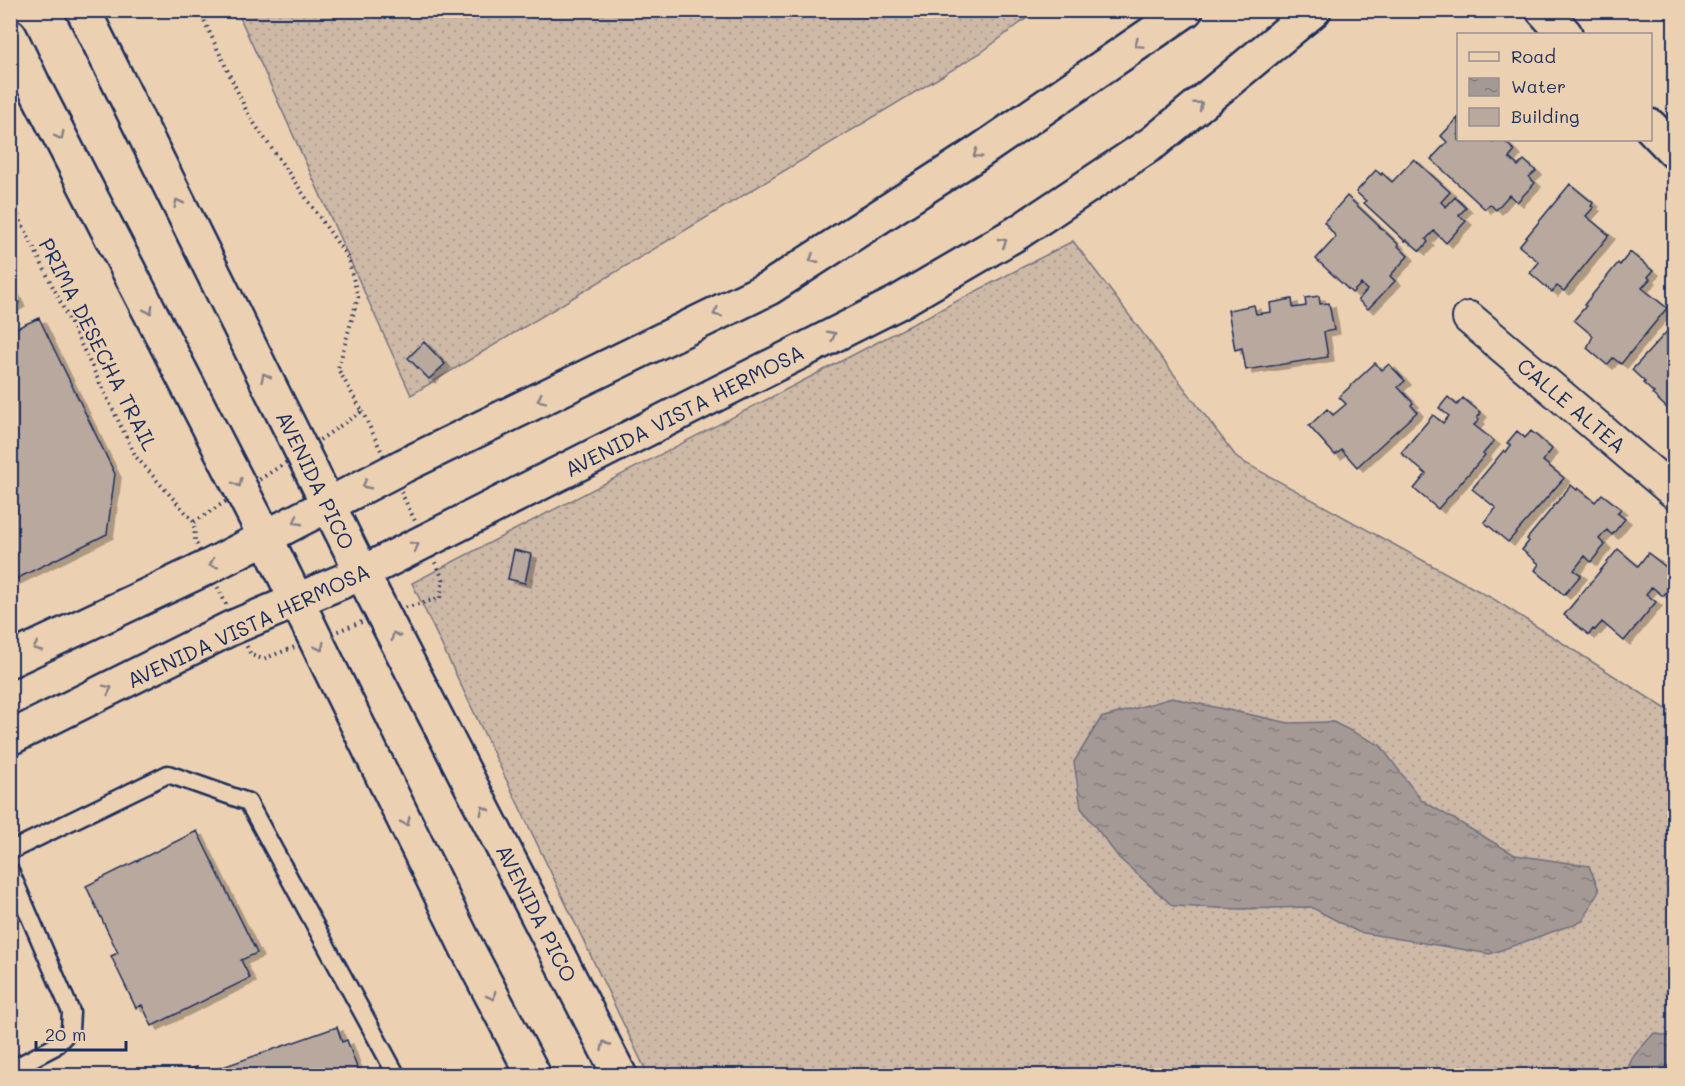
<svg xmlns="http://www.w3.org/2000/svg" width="1685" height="1086" font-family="Mali,sans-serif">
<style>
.grass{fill:url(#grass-dots);stroke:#747482;stroke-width:1.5}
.water{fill:url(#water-ripples);stroke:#6d6f7f;stroke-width:1.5}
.building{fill:#b8a89d;stroke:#1b2f5e;stroke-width:1.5;filter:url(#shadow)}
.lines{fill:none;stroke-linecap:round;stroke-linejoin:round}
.lane-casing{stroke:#1b2f5e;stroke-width:21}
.street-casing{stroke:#1b2f5e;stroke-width:36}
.secondary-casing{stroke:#1b2f5e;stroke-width:38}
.path{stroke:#1b2f5e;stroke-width:4;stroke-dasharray:1.5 4.5;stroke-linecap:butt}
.lane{stroke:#ecd0b2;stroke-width:16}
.street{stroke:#ecd0b2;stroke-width:32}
.secondary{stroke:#ecd0b2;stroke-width:33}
.oneway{stroke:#848088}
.labels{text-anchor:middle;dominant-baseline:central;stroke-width:5;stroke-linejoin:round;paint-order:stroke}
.street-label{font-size:21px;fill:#1b2f5e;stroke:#ecd0b2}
</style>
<defs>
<pattern id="grass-dots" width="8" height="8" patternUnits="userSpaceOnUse" patternTransform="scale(1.5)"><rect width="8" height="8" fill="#ceb8a6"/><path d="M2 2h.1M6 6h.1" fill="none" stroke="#b09e91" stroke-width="1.8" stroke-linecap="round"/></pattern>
<pattern id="water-ripples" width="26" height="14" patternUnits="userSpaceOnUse" patternTransform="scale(1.5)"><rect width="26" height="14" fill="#a49995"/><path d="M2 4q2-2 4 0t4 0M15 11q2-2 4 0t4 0" fill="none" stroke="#857d7d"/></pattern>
<filter id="shadow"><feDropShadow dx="6" dy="4" stdDeviation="0" flood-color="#0004"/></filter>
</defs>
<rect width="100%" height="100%" fill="#ecd0b2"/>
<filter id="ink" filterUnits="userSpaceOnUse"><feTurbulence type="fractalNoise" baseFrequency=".0167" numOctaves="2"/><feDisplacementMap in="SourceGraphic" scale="12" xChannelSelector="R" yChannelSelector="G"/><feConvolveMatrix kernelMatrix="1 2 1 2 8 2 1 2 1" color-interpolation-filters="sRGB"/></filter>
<g filter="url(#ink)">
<!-- grass -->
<path class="grass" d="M237,11H1036L982,52L411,395Z
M1073,241L1238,459L1495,600L1674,714V1075H648L412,583Z"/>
<!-- water -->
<path class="water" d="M1172,698L1289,723L1333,722L1380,745L1421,800L1515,855L1589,866L1599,890L1583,921L1490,954L1358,932L1311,907L1240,909L1173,906L1119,858L1081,808L1074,762L1101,718Z
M1654,1033L1674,1038V1075H1626L1632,1058Z"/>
<!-- building -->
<path class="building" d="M1458,118V140H1489L1493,143L1496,140H1503L1515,151L1509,158L1518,166L1524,160L1536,171L1529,177L1535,183L1517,202L1509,195L1496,210L1490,204L1485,209L1431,159L1447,142L1441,136Z
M1414,159L1450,192L1441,202L1446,207L1455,197L1466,208L1459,215L1466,221L1446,243L1434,231L1426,239L1428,242L1420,251L1407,240L1405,241L1364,203L1366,201L1356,192L1376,170L1381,175L1382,173L1392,182Z
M1570,184L1593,203L1591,206L1594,207L1586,216L1609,235L1564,291L1557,286L1552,292L1530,273L1539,262L1519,246Z
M1347,196L1399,245L1398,246L1408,256L1390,276L1395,281L1368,309L1358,300L1367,290L1361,284L1352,293L1316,259L1336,237L1324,222Z
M1630,252L1653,271L1648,277L1650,279L1642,288L1667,308L1621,364L1613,358L1607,365L1587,348L1593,336L1574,320L1586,306L1584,305L1618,263L1620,265Z
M10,285L19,303L10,308Z
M1319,296L1320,304L1329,303L1334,330L1324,332L1328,357L1246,370L1242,348L1235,350L1228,310L1254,305L1256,314L1271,312L1270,303L1292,299L1293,308L1306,306L1305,298Z
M39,318L115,474L107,534L14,580L10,573V331Z
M1671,327L1674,330V401L1668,409L1652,394L1654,393L1643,383L1645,382L1632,370Z
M424,342L445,364L429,379L408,358Z
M1375,363L1382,370L1389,364L1405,381L1398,387L1413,403L1411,405L1417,412L1357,467L1342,450L1335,455L1309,426L1327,409L1333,415L1346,404L1339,397Z
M1448,397L1457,405L1463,398L1481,413L1477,418L1479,420L1474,425L1494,441L1483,454L1485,455L1438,509L1414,489L1426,474L1401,453L1433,415L1443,423L1449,416L1439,408Z
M1517,431L1525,438L1531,431L1552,449L1543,461L1564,478L1508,542L1484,522L1496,508L1472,489L1504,450L1506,452L1511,445L1507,443Z
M1571,485L1577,490L1578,488L1595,502L1602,494L1621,509L1617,513L1625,519L1612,535L1607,530L1599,539L1605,545L1591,562L1585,556L1574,570L1581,575L1564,595L1535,570L1539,564L1522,550L1529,541L1527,539Z
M1618,549L1638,566L1648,553L1671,571L1666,578L1673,584L1663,596L1652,587L1646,594L1656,602L1624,641L1602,622L1595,630L1593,629L1589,635L1564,615Z
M514,550L531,554L525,583L508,579Z
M197,831L257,953L241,960L250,978L152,1026L142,1005L136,1008L111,956L118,953L86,886Z
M337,1027L342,1042L347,1040L360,1076H172L197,1067L200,1075Z"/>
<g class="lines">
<defs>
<path id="lane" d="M10,851L168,774L248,802L397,1076
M10,871L71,1012L70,1030L54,1047L10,1070"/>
<path id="street" d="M1469,318L1674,492"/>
<path id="secondary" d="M83,10L362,573L620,1076
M1543,10L1565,34
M10,36L33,84L266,538L467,948L534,1076
M1650,126L1674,151
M10,660L208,567L403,466L769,288L976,154L1186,10
M10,738L229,629L362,573L897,303L1017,233L1154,142L1314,10"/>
</defs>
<!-- lane casing -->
<use href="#lane" class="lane-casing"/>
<!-- street casing -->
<use href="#street" class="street-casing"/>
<!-- secondary casing -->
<use href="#secondary" class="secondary-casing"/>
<!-- path -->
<path class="path" d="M199,10L249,116L348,258L358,297L338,369L362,411
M10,199L136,457L194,522
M362,411L443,579L440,598L383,614L263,659L251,655L195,541L194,522L302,452Z"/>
<!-- lane -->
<use href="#lane" class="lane"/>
<!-- street -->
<use href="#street" class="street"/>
<!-- secondary -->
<use href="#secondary" class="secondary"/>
</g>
<!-- one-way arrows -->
<defs><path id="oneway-chevron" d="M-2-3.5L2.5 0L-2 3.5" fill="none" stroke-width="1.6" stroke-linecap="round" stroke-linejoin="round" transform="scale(1.5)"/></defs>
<g class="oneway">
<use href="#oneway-chevron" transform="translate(1138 44) rotate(146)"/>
<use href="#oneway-chevron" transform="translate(1199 105) rotate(-39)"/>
<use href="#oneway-chevron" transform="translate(60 136) rotate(63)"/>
<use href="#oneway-chevron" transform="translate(977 154) rotate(146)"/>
<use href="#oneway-chevron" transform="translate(178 203) rotate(-116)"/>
<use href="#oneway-chevron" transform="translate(1003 242) rotate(-30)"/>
<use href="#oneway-chevron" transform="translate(813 259) rotate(147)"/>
<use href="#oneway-chevron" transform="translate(149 310) rotate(63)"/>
<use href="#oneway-chevron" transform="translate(717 313) rotate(154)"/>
<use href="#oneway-chevron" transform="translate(832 335) rotate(-27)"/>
<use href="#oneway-chevron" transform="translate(265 377) rotate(-116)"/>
<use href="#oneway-chevron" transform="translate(541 399) rotate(154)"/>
<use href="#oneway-chevron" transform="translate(238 483) rotate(63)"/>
<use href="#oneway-chevron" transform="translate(366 485) rotate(152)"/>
<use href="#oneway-chevron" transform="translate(297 521) rotate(152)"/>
<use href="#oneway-chevron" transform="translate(415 546) rotate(-27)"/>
<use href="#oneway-chevron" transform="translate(213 564) rotate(154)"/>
<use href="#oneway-chevron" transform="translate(395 636) rotate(-117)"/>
<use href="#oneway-chevron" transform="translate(37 647) rotate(155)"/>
<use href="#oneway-chevron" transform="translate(320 647) rotate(64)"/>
<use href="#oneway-chevron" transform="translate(108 689) rotate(-26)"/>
<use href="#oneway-chevron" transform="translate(484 810) rotate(-117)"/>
<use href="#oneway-chevron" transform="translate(406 822) rotate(64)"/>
<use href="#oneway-chevron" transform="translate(492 996) rotate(62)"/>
<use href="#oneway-chevron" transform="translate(605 1045) rotate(-116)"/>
</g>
</g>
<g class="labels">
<!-- street labels -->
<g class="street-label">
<text transform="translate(99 344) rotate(63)">PRIMA DESECHA TRAIL</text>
<text transform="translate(1572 405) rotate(40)">CALLE ALTEA</text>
<text transform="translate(684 410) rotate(-27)">AVENIDA VISTA HERMOSA</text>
<text transform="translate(316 480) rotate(64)">AVENIDA PICO</text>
<text transform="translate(248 625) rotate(-25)">AVENIDA VISTA HERMOSA</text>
<text transform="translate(537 913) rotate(63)">AVENIDA PICO</text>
</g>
</g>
<!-- margin -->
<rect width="1685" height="1086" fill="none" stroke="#ecd0b2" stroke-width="36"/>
<rect x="18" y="18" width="1649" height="1050" fill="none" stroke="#1b2f5e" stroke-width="2" filter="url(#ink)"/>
<!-- legend -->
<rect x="1457" y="33" width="195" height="108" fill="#ecd0b2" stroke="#989090" stroke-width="1.5"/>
<rect x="1469" y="52" width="30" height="9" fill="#ecd0b2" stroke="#989090" stroke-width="1.5"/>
<text x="1511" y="63" font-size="18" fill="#1b2f5e">Road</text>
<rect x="1469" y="78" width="30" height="18" fill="url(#water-ripples)" stroke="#989090" stroke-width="1.5"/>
<text x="1511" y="93" font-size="18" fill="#1b2f5e">Water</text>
<rect x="1469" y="108" width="30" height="18" fill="#b8a89d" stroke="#989090" stroke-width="1.5"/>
<text x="1511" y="123" font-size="18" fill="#1b2f5e">Building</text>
<!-- scale -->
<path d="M36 1041v9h90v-9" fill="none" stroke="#1b2f5e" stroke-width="3"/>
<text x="45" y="1041" font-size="18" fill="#1b2f5e" stroke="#ecd0b2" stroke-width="4.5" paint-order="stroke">20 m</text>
</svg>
